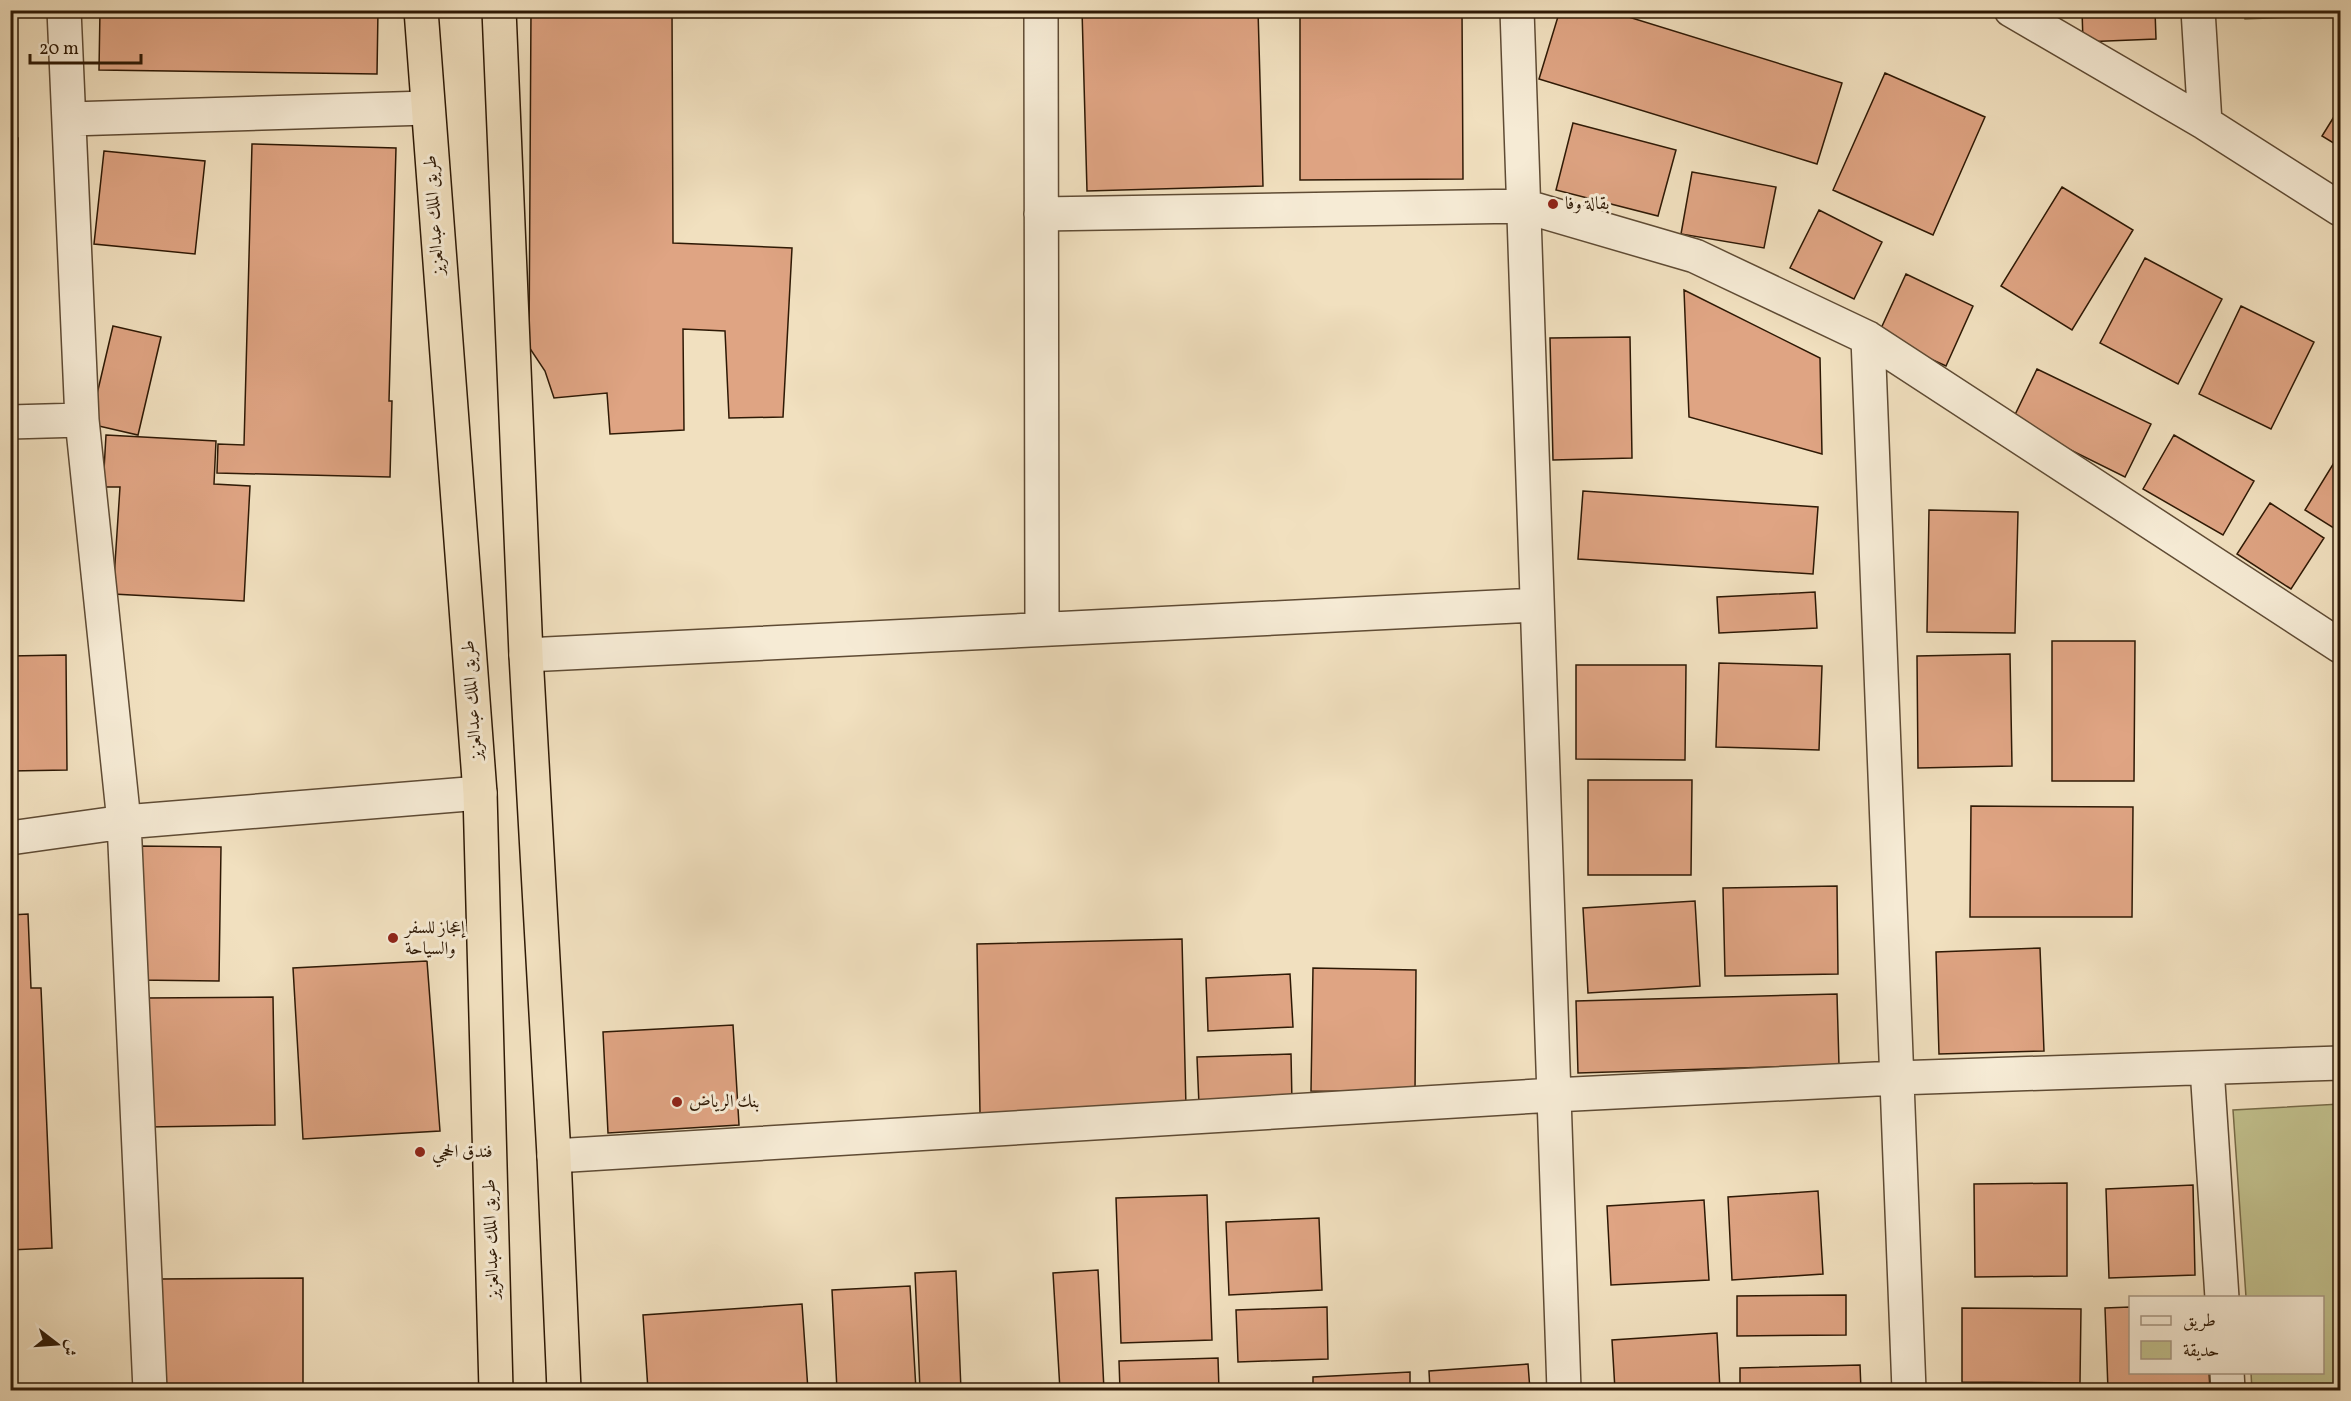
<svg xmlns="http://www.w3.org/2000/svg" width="2351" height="1401" font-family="Vollkorn,Amiri,serif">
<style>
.green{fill:#c1c08d;stroke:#786c49;stroke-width:1.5}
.building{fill:#dfa483;stroke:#2e1905;stroke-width:1.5}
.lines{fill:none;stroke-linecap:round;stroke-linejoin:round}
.street-casing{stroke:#5f4b34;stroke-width:36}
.highway-casing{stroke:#2e1905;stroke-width:36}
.street{stroke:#f6ebd5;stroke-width:33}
.highway{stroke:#f1e0bf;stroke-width:33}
.poi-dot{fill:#8f2418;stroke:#f6ebd5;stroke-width:2}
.labels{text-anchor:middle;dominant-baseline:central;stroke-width:6;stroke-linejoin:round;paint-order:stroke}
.poi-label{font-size:18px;fill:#2e1905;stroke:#f6ebd5;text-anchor:start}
.street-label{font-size:18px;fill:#2e1905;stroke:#f6ebd5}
</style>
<rect width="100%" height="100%" fill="#f1e0bf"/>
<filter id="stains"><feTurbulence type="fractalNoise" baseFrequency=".00333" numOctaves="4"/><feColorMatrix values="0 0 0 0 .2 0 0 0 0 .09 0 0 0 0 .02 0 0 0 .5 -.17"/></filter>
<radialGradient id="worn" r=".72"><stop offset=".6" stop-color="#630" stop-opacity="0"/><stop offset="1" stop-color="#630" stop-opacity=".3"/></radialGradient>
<!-- green -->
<path class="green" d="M2340,10V15L2245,19L2244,11Z
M2340,1104V1390H2252L2251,1373L2322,1372V1298L2246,1297L2233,1110Z"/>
<!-- building -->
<path class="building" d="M100,10H378L377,74L99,70Z
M531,10H672L673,243L792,248L783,417L729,418L725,331L683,329L684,430L610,434L607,393L554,398L545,371L529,347Z
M1082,10H1258L1263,186L1087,191Z
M1300,10H1462L1463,179L1300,180Z
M1560,10H1606L1842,83L1817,164L1539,79Z
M2082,10H2155L2156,39L2083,42Z
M1885,73L1985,117L1933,235L1833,190Z
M2340,107V147L2322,136Z
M1573,123L1676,150L1658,216L1556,190Z
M10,138H18L14,324H10Z
M252,144L396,148L389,401H392L390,477L217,473L218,444L244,445Z
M104,151L205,161L195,254L94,244Z
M1692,172L1776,187L1764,248L1681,234Z
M2062,187L2133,230L2072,330L2001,286Z
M1819,210L1882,242L1854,299L1790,268Z
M2145,258L2222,299L2178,384L2100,343Z
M1906,274L1973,306L1946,366L1878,335Z
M1684,290L1820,358L1822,454L1689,417Z
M2241,306L2314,342L2271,429L2199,394Z
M113,326L161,337L138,435L90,424Z
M1630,337L1632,458L1553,460L1550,338Z
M2037,369L2151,424L2125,477L2012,421Z
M106,435L216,441L214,484L250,486L244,601L113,594L120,487H103Z
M2174,435L2254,481L2223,535L2143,489Z
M2340,453V532L2305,510Z
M1583,491L1818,507L1813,574L1578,559Z
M2270,503L2324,538L2291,589L2237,554Z
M1929,510L2018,512L2015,633L1927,632Z
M1815,592L1817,628L1719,633L1717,597Z
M2052,641H2135L2134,781H2052Z
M2010,654L2012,766L1918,768L1917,656Z
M66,655L67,770L10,771V656Z
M1719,663L1822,666L1819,750L1716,747Z
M1576,665H1686L1685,760L1576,759Z
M1588,780H1692L1691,875H1588Z
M1971,806L2133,807L2132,917H1970Z
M138,846L221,847L219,981L136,980Z
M1837,886L1838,974L1725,976L1723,888Z
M1695,901L1700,986L1588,993L1583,908Z
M28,914L31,988H41L52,1248L10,1250V915Z
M1182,939L1186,1108L980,1113L977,944Z
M2040,948L2044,1051L1939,1054L1936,952Z
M427,961L440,1131L303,1139L293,968Z
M1313,968L1416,970L1415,1092L1311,1091Z
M1290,974L1293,1027L1208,1031L1206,978Z
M1837,994L1839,1065L1578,1073L1576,1001Z
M273,997L275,1125L148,1127L146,998Z
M733,1025L739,1125L608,1133L603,1032Z
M1291,1054L1292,1102L1199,1105L1197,1057Z
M2067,1183V1276L1975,1277L1974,1184Z
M2193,1185L2195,1275L2109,1278L2106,1189Z
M1818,1191L1823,1274L1732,1280L1728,1197Z
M1207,1195L1212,1340L1121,1343L1116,1198Z
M1704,1200L1709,1280L1611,1285L1607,1206Z
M1319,1218L1322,1290L1229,1295L1226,1222Z
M1098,1270L1104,1390H1060L1053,1273Z
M956,1271L961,1390H920L915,1273Z
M303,1278V1390H161V1279Z
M910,1286L916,1390H837L832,1290Z
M1846,1295V1335L1737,1336V1296Z
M802,1304L808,1390H648L643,1315Z
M1327,1307L1328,1359L1238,1362L1236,1310Z
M2130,1307V1372H2209L2210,1390H2108L2105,1308Z
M1962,1308L2081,1309L2080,1383L1962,1382Z
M1717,1333L1720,1390H1615L1612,1340Z
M1218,1358L1219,1390H1120L1119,1361Z
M1528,1364L1530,1390H1430L1429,1371Z
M1860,1365L1861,1390H1740V1368Z
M1410,1372V1390H1313V1377Z"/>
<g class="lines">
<defs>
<path id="street" d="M64,10L82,420L124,822L150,1390
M1041,10L1042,629
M1517,10L1564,1390
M2011,10L2205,123L2340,209
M2198,10L2205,123
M70,119L427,108
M1041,214L1524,206L1695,256L1868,338L2340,646
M1868,338L1909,1390
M10,422L82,420
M526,655L1537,605
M10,838L124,822L480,793
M2207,1068L2222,1298
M554,1156L1554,1095L1896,1078L2340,1063
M2227,1372L2228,1390"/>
<path id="highway" d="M421,10L480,793L496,1390
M499,10L526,655L554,1156L564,1390"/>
</defs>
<!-- street casing -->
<use href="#street" class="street-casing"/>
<!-- highway casing -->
<use href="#highway" class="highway-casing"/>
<!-- street -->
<use href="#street" class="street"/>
<!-- highway -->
<use href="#highway" class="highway"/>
</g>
<!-- markers -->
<g class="poi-dot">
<circle cx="1553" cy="204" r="6"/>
<circle cx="393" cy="938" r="6"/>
<circle cx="677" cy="1102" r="6"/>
<circle cx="420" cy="1152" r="6"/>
</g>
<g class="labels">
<!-- poi labels -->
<g class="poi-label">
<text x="1565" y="204">بقالة وفا</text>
<text x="405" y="928">إعجاز للسفر<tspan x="405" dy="21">والسياحة</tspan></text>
<text x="689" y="1102">بنك الرياض</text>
<text x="432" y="1152">فندق الحجي</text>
</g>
<!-- street labels -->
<g class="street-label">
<text transform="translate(435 215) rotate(-94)">طريق الملك عبدالعزيز</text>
<text transform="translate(473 700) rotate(-94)">طريق الملك عبدالعزيز</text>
<text transform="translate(492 1239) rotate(-92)">طريق الملك عبدالعزيز</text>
</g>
</g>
<!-- margin -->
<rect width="2351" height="1401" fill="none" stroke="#f1e0bf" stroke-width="36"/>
<rect x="12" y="12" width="2327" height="1377" fill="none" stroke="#2e1905" stroke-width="3"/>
<rect x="18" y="18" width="2315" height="1365" fill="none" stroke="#2e1905" stroke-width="1.5"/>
<!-- legend -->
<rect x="2129" y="1296" width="195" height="78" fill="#f6ebd5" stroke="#a69782" stroke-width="1.5"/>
<rect x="2141" y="1316" width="30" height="9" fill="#f6ebd5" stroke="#a69782" stroke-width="1.5"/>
<text x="2183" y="1326" font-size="18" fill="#2e1905">طريق</text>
<rect x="2141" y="1341" width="30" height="18" fill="#c1c08d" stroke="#a69782" stroke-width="1.5"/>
<text x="2183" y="1356" font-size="18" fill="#2e1905">حديقة</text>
<!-- north arrow -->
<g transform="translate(57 1344) rotate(107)" stroke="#f6ebd5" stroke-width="4.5" paint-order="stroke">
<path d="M0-4.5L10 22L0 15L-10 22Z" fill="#2e1905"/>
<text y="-9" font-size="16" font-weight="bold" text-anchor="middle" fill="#2e1905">ش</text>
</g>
<!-- scale -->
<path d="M30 54v9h111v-9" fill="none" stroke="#2e1905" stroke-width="3"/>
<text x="39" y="54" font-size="18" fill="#2e1905" stroke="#f6ebd5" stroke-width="4.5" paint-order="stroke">20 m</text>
<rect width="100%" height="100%" filter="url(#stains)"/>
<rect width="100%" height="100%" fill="url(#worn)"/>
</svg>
